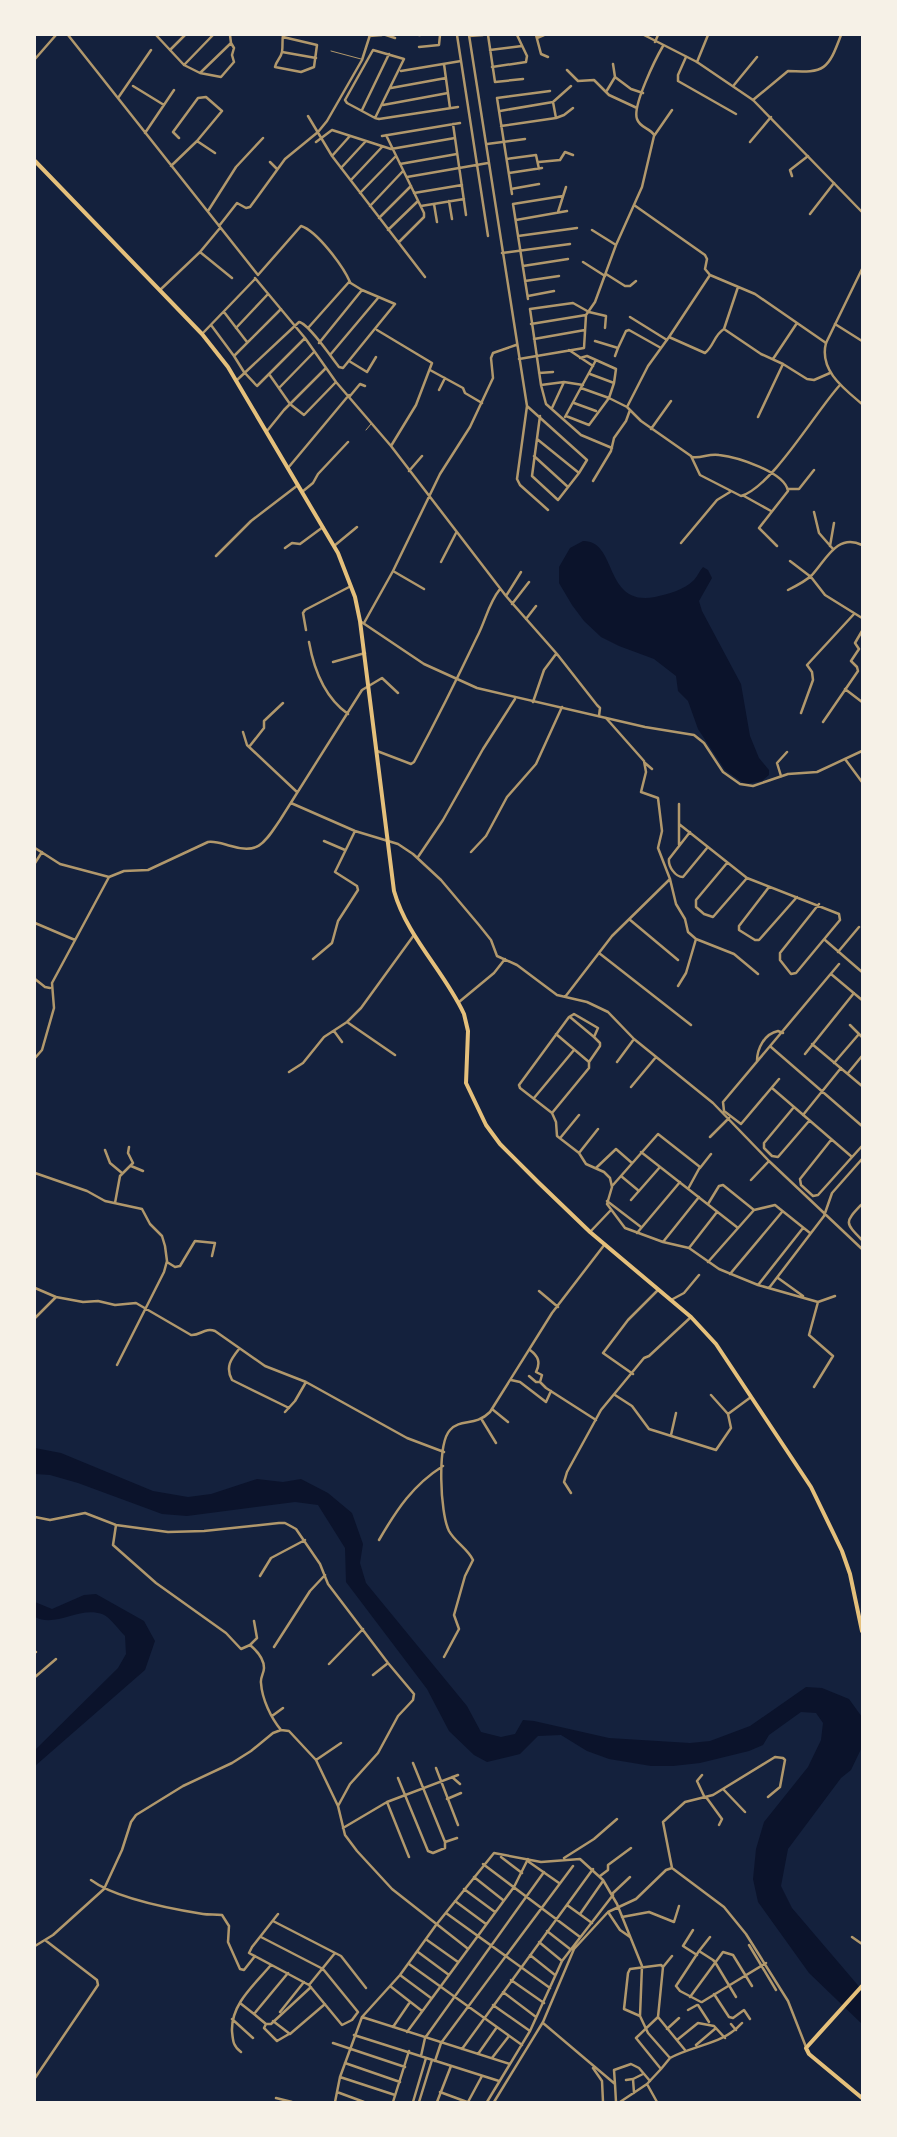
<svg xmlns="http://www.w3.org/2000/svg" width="897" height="2137" font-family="'Sofia Sans Condensed',sans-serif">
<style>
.water{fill:#0b132b}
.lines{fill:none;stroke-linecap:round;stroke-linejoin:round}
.service{stroke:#b1986c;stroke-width:1}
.minor{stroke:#b1986c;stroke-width:2.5}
.tertiary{stroke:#b1986c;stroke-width:2.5}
.primary{stroke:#e5c07b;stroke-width:4}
</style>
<rect width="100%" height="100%" fill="#14213d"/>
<!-- water -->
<path class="water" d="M583,541C618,540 603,607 655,597C668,594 684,590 694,580C698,576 699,571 703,567L708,570L712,578L699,601L702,611L741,684L750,736L759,758L769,770V775L762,781L745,784L725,770L698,729L688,701L678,691L676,676L654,659L619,646L601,637L584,621L572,605L559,583V567L570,548Z
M35,1448L61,1453L153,1491L188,1497L211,1494L257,1479L283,1482L301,1479L328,1493L352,1513L363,1544L360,1563L366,1583L467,1706L481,1732L501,1737L515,1734L523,1720L534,1721L609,1738L690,1743L710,1741L750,1726L806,1687L822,1688L849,1699L862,1717V1747L851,1770L841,1778L788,1849L781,1886L792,1908L862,1990V2024L809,1973L758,1902L753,1879L756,1849L764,1822L808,1767L821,1740L823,1723L816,1713L801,1712L769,1735L763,1745L749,1751L700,1763L673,1766H651L609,1759L587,1751L561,1735L538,1736L520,1754L487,1762L474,1755L449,1731L427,1689L346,1582L345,1548L318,1505L295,1502L187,1516L162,1514L78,1483L50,1475L35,1474Z
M96,1594L144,1621L155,1641L145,1670L35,1766V1750L118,1668L126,1654L125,1636C119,1630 110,1617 102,1614C79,1606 56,1628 35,1617V1602L52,1609L84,1595Z"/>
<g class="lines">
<!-- service -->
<path class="service" d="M331,51L361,59
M366,430L371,424"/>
<!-- minor -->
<path class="minor" d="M68,35L258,275
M156,35L184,65L200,73L221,77L234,62L232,55L234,48L231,43
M386,35L395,38
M419,35H420
M457,35L488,236
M469,35L527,406L517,479L520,485L548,510
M488,35L495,82L523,79
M536,35L541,54L548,57
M369,36L382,35
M469,36L483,35
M283,37L317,45L314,67L301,72L275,67C276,61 281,58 282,52C283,46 282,41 283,35
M537,38L544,35
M655,42L658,35
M419,47L439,45L440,35
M170,50L185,35
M490,50L522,46
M282,52L316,58
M686,57L678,75V81L736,114
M35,59L56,35
M697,62L708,35
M444,64L450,108
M184,65L213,35
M492,67L526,62L527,56L517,35
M567,70L578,81L594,80L609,95L637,108
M401,71L461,61
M200,73L231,43L230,35
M615,77L631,89L643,93
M734,85L757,57
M133,86L164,105
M391,88L446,78
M606,92L615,77L613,64
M118,98L151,50
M753,100L788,71C825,73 828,70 841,35
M383,105L448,93
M362,110L389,54
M500,111L553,102L571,86
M308,116L332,156L425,277
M375,118L404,59L373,50L345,100L347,103L375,118L379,119L458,107
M556,118L564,115L573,108
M453,124L466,215
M501,126L556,118L553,102
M145,133L174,90
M386,135L424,213V217L399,242
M654,135C650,128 640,128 637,119C632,106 656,58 663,46
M382,136L460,123
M197,141L215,153
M316,142L332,130L391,149L455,138
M750,142L771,117
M487,144L525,139
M332,156L349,137
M507,159L536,155L539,169
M270,162L277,169
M539,162L560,160L565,152L573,155
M400,164L457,154
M171,166L197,141L222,111L206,97L198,98L173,132L179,138
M341,168L365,142
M509,173L542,168
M792,176L790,170L808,156
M407,177L488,163
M351,180L382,147
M511,189L539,184
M360,193L395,157
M414,193L462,185
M512,194L497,98L550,91
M449,201L452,219
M434,204L437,222
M634,205L705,255L707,259L705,269L710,275L755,294L826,343
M370,206L403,171
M421,206L464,199
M208,211L236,167L263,138
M558,212L566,187
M810,214L834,183
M379,218L411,186
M516,220L567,211
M219,226L237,203L246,208L250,207L285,159L318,132L327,121L362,60L370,35
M388,230L418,201
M592,230L616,245
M518,236L577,228
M200,252L232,278
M502,253L570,244
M583,262L605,276
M523,266L568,259
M606,274L625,286H630L636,281
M258,275L301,226C317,231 343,266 350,282
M255,278L305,338L336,382L391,446L506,596L557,654L597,705L600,708L599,716
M525,281L559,276
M160,290L200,252L220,228
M528,296L554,291
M528,299L513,204L563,196
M224,312L247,342
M630,317L667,340
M531,324L586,315
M835,324L862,341
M211,325L234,356L281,309
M236,328L268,294
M605,328L606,316L589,312L573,303L530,309L541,385L546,404L581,435L612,448
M724,329L738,287
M377,330L432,363L416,405L391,446
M202,334L255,279
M669,337L710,275
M534,339L585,330
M595,341L618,348L626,331L629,330L661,348
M319,343L362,290
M569,350L593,366
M330,355L378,298
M234,356L244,372L257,386L305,338
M615,356L618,348
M519,359L584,348L586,315L595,302L616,245L642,187L654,136L672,110
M773,359L797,323
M596,360L616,369L614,383
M349,361L367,372L376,357
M430,370L463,388L465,393L482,403
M539,373L553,372
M269,374L290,404L304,415L336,382
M237,380L299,322C308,323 332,358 339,367L343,368L395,304L362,290L349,282L308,328
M564,382L583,385
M541,385L564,382L552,408
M279,388L314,352
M581,388L609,398L614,383L590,374
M439,390L445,378
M350,396L360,384L365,386
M574,403L596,411
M527,406L587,460L579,473
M627,407L648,366L669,337L705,353C714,346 714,335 724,329L761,354L783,364L807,379L814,380L830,373
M566,416L589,425L609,398L627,407L641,421L691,456L700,475L741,496C772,487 816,411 840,385
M565,417L596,360L587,356L580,358
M758,417L783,364
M651,429L671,401
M267,431L284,410L326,368
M537,439L579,473L558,500L532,476L540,416
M534,456L568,487
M692,457C701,459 709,453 719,455C737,457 785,472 788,491L759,528L777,546
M288,468L349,395
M409,471L422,456
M593,481L611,451L614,438L626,421L630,410
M789,489H799L814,470
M302,492L313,483L318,474L348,442
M744,496L771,511
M814,512L819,533L833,549
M681,543L717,500L730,492
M334,546L357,527
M830,546L834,523
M285,548L292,543L300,544L323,527
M216,556L251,521L298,485
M790,561L811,577L825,595L862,618
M441,562L456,533
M393,571L424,589
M788,590C796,586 806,581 812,575C826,560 837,533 862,545
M506,596L521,572
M512,604L529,582
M526,619L536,606
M364,623L393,571L440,474L470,427L493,378L491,358L493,353L516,345
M306,630L303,613L305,610L351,586
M309,642C314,670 324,697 348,714
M333,662L365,653
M845,689L862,702
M533,702L544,670L556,654
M801,713L813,680L812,672L807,665L854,614
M606,718L644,761L646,772L641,792L658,798L662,831L658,848L670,879L676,904L685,919L688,932L696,939L734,954L758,974
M823,722L858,671L857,667L851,661L859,649L855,643L862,631
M243,732L247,745L297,792
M249,747L264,728V721L283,703
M377,751L411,764L414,762C436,721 457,679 477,637C486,620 488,604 500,589
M845,759L862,782
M645,763L652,769
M781,776L777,763L787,752
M291,803L355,831L398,844L413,854L441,880L479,925L491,940L497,956L517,965L557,995L587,1002L608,1012L634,1039L713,1103L769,1161L862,1249
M679,824L747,878L839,914L840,920L796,973L791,974L780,960V953L819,904
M690,832L669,859C668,866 675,877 683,877L707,848
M324,841L345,850
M679,845V804
M35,848L60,864L109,877
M471,852L486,836L507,797L536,764L562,707
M418,857L443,820L483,749L515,699
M35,863L42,852
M727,863L696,900V907L704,914L713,917L747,878
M769,887L739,926V930L755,940H759L797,897
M629,919L678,960
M35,923L75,940
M825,940L862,972
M838,952L859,927
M599,953L691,1025
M313,959L332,943L338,921L358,890L357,886L335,872L355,831
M831,974L862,1000
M35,979L45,987L50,988
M678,986L686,973L696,939
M565,997L612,936L670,879
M459,1002L494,973L505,959
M570,1017L594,1037
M347,1022L395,1055
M850,1025L862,1037
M334,1031L342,1042
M556,1034L589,1062
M812,1044L862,1086
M771,1047L862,1126
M805,1054L854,993
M35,1058L42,1050L54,1008L52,983L109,877L124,871L148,870L208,842C216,841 223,844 231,846C259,855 265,842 280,820L362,690L382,678L398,693
M757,1061C757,1049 764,1034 778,1031L783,1033
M617,1062L634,1039
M834,1063L859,1034
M289,1072L303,1063L324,1037L347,1022L361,1008L414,935
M848,1073L862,1056
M779,1079L741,1124L724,1111L723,1102L839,964
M631,1087L656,1057
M772,1088L852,1157
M534,1098L574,1050
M794,1107L764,1143V1148L772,1156L778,1157L809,1121
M552,1113L589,1068V1062L600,1046V1043L594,1037L598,1028L574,1014L569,1017L519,1085L520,1088L552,1113L556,1122L557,1136L579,1153L586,1164L604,1172L610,1178L612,1187L607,1204L625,1228L663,1242L689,1248L719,1269L758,1285L803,1228
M803,1115L841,1068
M561,1137L579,1115
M710,1137L729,1118
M831,1140L800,1179L801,1185L813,1196L818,1195L862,1146
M105,1150L110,1163L122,1173
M641,1152L738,1228
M579,1153L598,1129
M131,1166L143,1171
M596,1168L616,1149L632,1163
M700,1168L711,1154
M35,1173L87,1191L105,1201L142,1209L150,1224L162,1236L165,1246L167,1261L164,1272L117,1365
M621,1176L639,1191
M751,1180L769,1161
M613,1185L658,1134L700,1167L688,1189
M631,1200L660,1167
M607,1201L641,1227
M115,1203L120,1176L133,1163L128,1153L129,1147
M708,1204L719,1186L723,1185L754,1210L775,1205L810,1233
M862,1204C845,1222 844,1222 862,1240
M590,1232L610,1211
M637,1233L680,1182
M663,1242L699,1197
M689,1248L717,1212
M167,1262L175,1267L180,1266L195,1241L215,1243L212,1256
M708,1262L754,1210
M730,1274L782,1212
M778,1278L803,1296
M758,1285L818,1302L835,1296
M35,1288L56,1297
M769,1288L824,1216L832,1193L862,1159
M539,1291L558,1307
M671,1300L684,1293L699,1275
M35,1318L56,1297L83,1302L98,1301L115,1305L136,1303L191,1335C200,1336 205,1327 215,1331L265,1366L306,1382L407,1438L444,1452
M239,1349C231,1359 225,1367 232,1380L289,1408
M530,1350C538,1356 541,1362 536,1372L542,1375L540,1382L546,1388L596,1420
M633,1374L603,1353L628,1320L658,1290
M529,1376L536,1382H540
M511,1380L520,1382L546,1402L551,1391
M814,1387L833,1356L809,1335L818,1302
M615,1395L632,1406L649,1429L716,1450L731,1428L728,1414L751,1397
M711,1395L728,1414
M492,1409L508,1422
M285,1412L295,1401L306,1382
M482,1420L496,1443
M671,1435L676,1413
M571,1493L564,1482L567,1472L601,1410L644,1358L649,1356L691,1317
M35,1517L50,1520L85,1513L116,1525L168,1532L204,1531L279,1523H285L296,1529L320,1564L328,1584L388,1663L414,1694L413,1700L398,1716L378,1753L350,1784L338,1806
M116,1525L113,1545L156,1583L226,1633L241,1649L250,1645
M379,1540C397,1509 413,1485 443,1466
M260,1576L271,1558L305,1540
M254,1621L257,1638L250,1645C256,1650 264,1659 264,1668C264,1673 260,1678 261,1683C262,1699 271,1718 281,1730
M274,1647L310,1591L325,1575
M35,1652H36
M444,1657L459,1629L454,1615L465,1576L473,1560C468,1549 455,1542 449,1531C440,1513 437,1444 450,1430C461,1418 475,1427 490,1412L552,1313L605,1244
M329,1664L363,1629
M373,1675L388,1663
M35,1677L56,1659
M272,1716L283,1708
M316,1760L341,1743
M436,1768L458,1825
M702,1775L697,1781L704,1796
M452,1777L460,1784
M398,1778L428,1851L433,1853L445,1848V1842L413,1763
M724,1790L745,1812
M706,1797L722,1819L719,1825
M447,1799L461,1793
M387,1802L409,1857
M343,1828L387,1802L458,1775
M445,1842L457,1838
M501,1857L522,1873
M564,1858L594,1839L617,1819
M529,1862L559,1883
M483,1864L580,1937
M672,1868L663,1822L685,1802L713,1795L775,1757L783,1758L785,1760L780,1787L768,1797
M600,1876L608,1870V1865L631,1848
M474,1877L503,1900
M91,1880C115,1898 172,1909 203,1914C209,1915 216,1914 222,1915L229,1926L228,1942L240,1969L244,1970L255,1956
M464,1889L495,1912
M613,1893L630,1877
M455,1901L486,1924
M567,1905L592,1923
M608,1912L620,1930L630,1937
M446,1913L550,1988
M580,1914L603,1881
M622,1917L649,1912L674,1922L679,1906
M273,1921L341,1956L366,1988
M693,1930L683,1946L697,1955
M547,1931L570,1949
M261,1937L323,1969L358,2012L352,2020L342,2025L309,1985L249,1953L252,1947L278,1914
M852,1937L862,1944
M427,1940L458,1962
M539,1942L562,1961
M749,1945L776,1990
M35,1946L53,1935L104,1889L122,1850L131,1822L136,1815L183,1786L232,1763L251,1751L273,1733L281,1730L289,1731L316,1760L338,1806L345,1835L357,1851L392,1889L467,1948
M699,1951L710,1937
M418,1952L449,1975
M530,1955L555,1975
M409,1964L522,2045
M663,1967L672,1956
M288,1973L254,2014L266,2024H271L311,1987
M400,1975L431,1998
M511,1980L544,2003
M309,1985L335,1953
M390,1986L422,2011
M503,1992L536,2017
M714,1994L729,2017L733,2018L744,2010L750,2019
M690,1997L723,1952L733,1955L752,1986
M736,1997L715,1962L713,1960L699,1951L676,1986L680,1991L701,2002H702C723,1989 745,1976 766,1963
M240,2003L254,2014
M493,2005L530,2031
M698,2005L709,2022
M688,2010L697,2005
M280,2012L304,1982
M640,2016L624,2009L628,1973L630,1969L661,1965L663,1967L658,2017L636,2038L661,2069L670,2058
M362,2017L510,2064
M658,2017L685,2050
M232,2019L253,2038
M273,2021L290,2034L325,2004
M543,2023L615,2084L616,2102
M266,2024L264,2028L277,2041L289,2034
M731,2024L736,2030
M393,2027L410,2002
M667,2029L679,2018
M407,2032L514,1887L528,1859
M354,2035L499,2081
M677,2040L698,2023L714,2026L725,2038
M333,2043L405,2067
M696,2045L716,2028
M462,2049L593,1869
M241,2052C233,2046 233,2041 232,2031C231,2004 254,1985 271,1965
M478,2054L497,2027
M421,2056L425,2038L544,1872
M492,2058L509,2036
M435,2061L441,2043L573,1866
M345,2063L400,2082
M593,2068L602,2081L603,2102
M340,2077L395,2095
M35,2078L98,1985L97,1980L45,1940
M626,2080L633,2079
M615,2084L614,2070L631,2064L639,2068L650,2081
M647,2084L657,2102
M337,2092L364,2102
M440,2092L467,2102
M634,2093L633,2079L643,2074
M276,2098L292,2102
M335,2102L340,2077L362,2017L400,1975L436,1925L494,1853L541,1862L580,1859L603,1880L617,1904L642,1966L640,2016L648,2033L670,2058C694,2045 724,2044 742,2023
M393,2102L409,2051
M413,2102L426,2058
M419,2102L432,2060
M437,2102L451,2066
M468,2102L482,2076
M487,2102L530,2031L562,1961L613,1895
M494,2102L543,2022L574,1949L608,1912L636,1899L666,1870L672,1868L724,1907L746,1934L788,2001L806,2047
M620,2102L647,2084L661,2069"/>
<!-- tertiary -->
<path class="tertiary" d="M644,35L697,62L753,100L862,212
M862,269L826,343C819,370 843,388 862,404
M360,621L424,664L477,688L645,727L694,735L704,743L723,772L740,784L753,786L788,774L817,772L862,751"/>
<!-- primary -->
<path class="primary" d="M35,161L202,334L228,367L338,553L355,597L360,621L394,891C407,937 444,971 464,1014L468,1031L466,1083L486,1125L500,1144L539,1183L590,1232L691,1317L716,1344L811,1487L842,1551L850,1574L862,1631
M862,1986L806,2048L809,2054L862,2098"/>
</g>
<!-- border -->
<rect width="897" height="2137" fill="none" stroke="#f6f1e7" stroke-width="72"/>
</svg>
